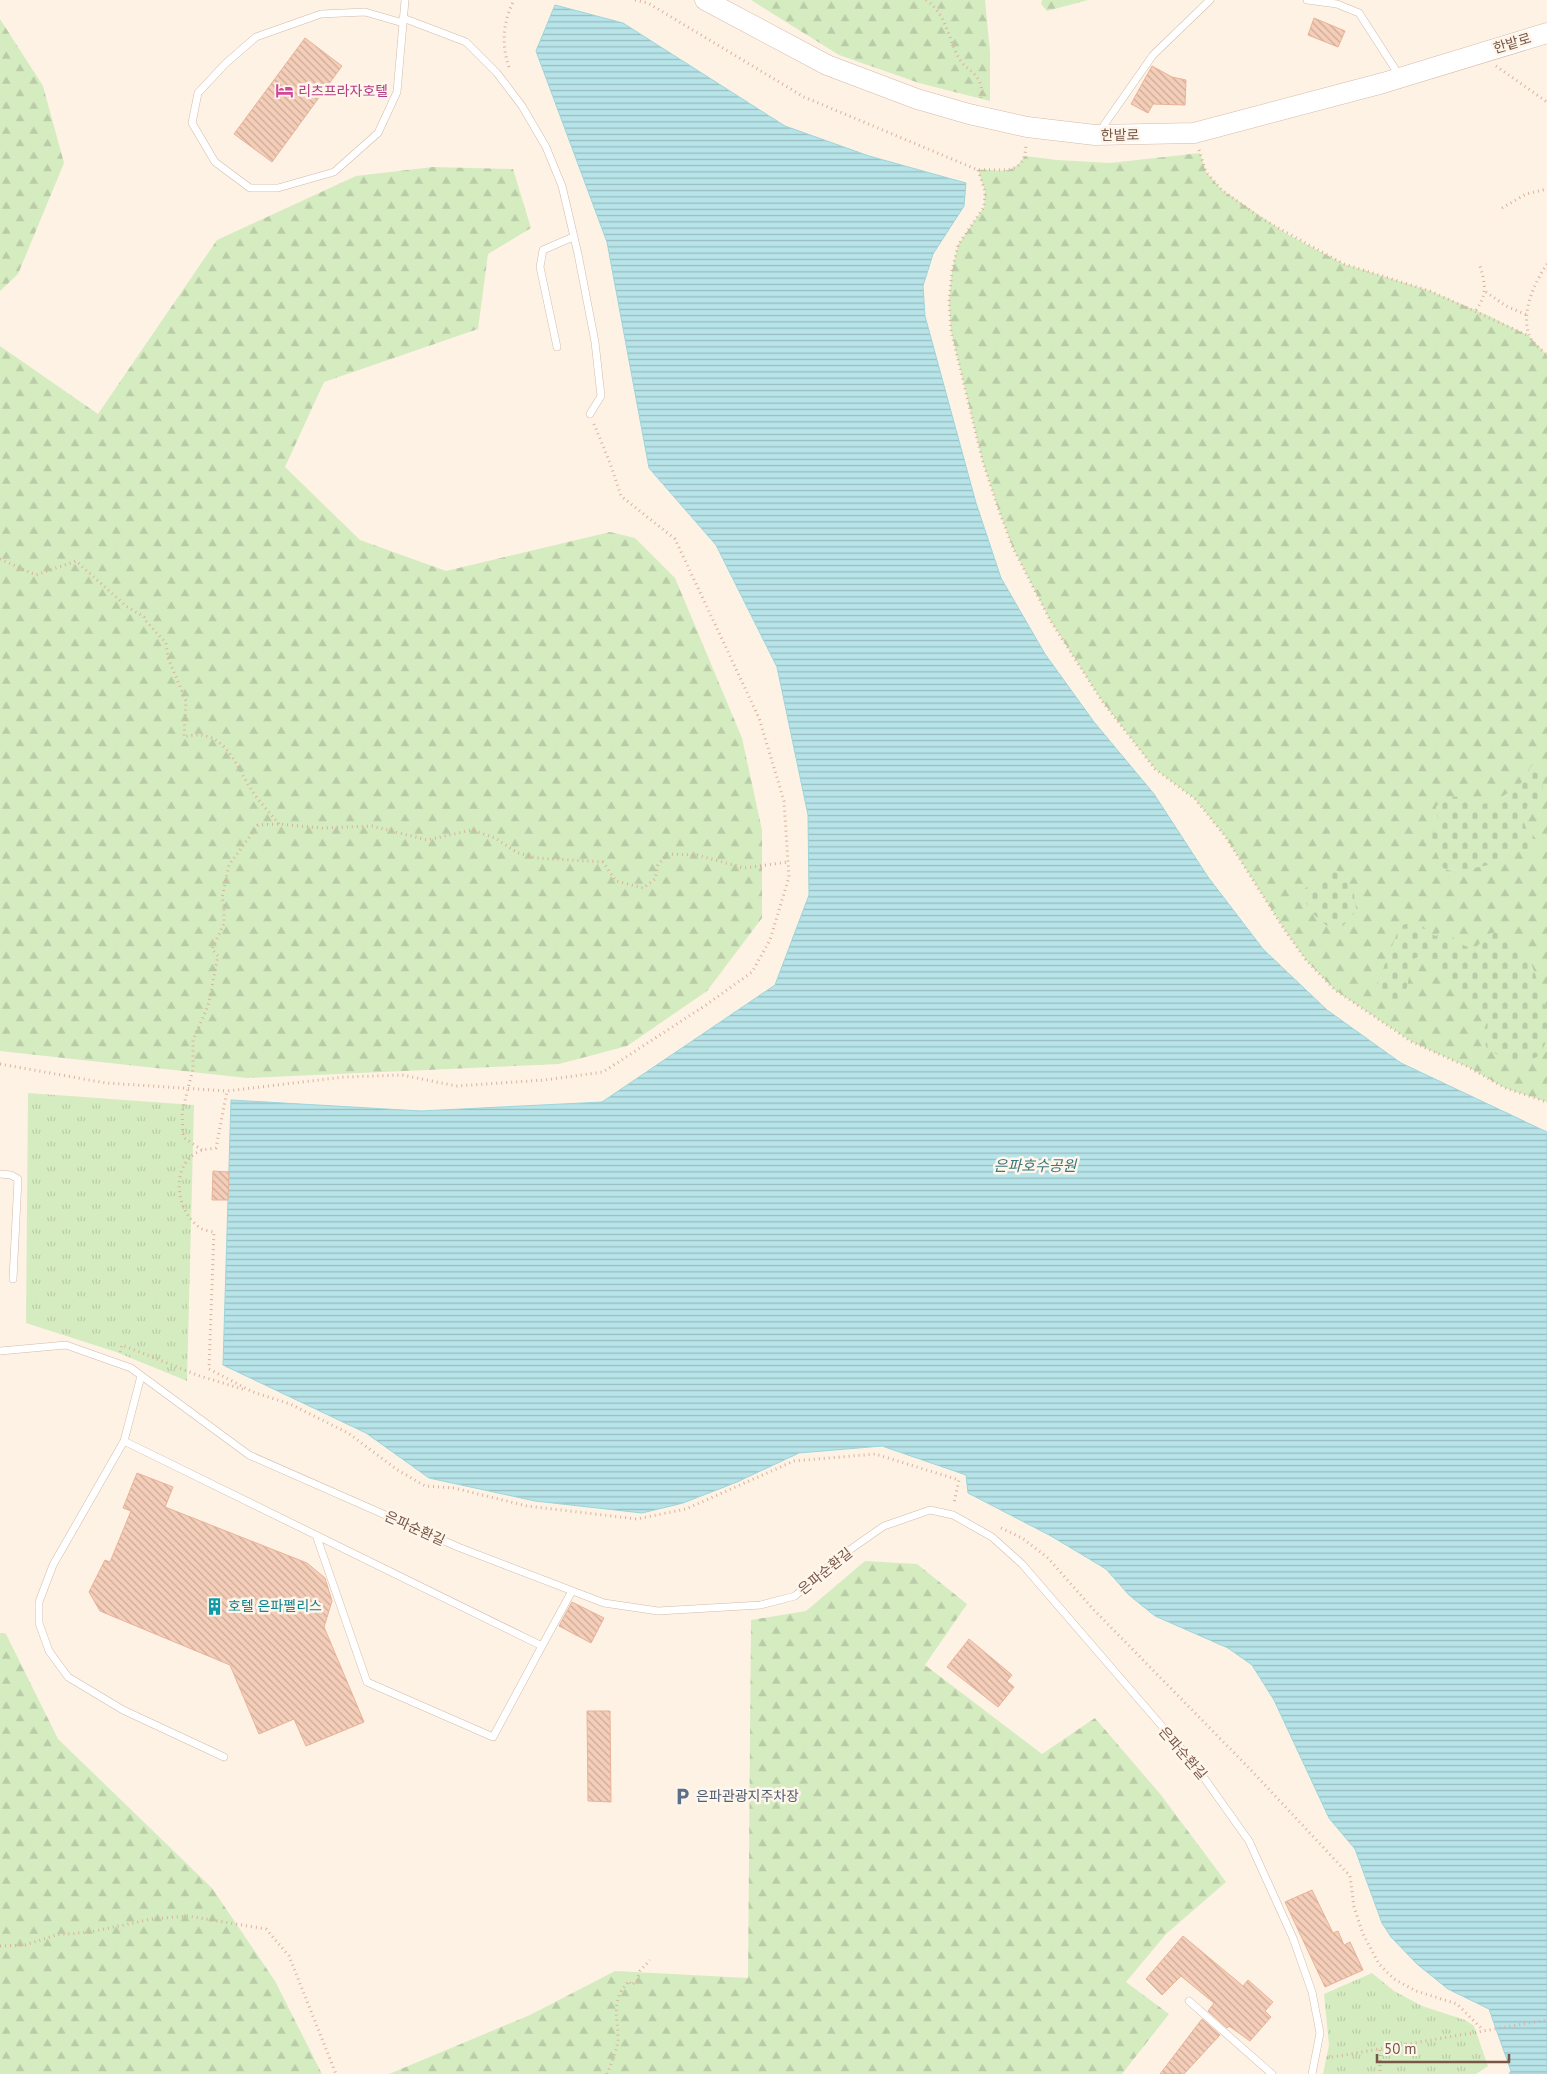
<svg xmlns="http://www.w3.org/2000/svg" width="1547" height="2074" font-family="'PT Sans','Noto Sans KR',sans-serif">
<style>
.grass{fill:url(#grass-tufts)}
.forest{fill:url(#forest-firs)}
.cemetery{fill:url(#cemetery-stones)}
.water{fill:url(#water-rules);stroke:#9cd5db}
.building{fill:url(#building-back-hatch);stroke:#e9b398}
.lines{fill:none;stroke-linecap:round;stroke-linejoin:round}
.lane-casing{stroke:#d2bbab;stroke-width:8}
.secondary-casing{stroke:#d5baa9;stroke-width:21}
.path{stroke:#dab19c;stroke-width:3;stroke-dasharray:1 4;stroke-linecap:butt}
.lane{stroke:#fff;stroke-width:7}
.secondary{stroke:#fff;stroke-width:20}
.labels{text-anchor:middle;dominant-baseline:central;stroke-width:5;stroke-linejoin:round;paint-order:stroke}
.street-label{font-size:14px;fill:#785647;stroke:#fff6eb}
.hotel-label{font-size:14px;fill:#b23c85;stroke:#fff6eb;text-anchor:start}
.culture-label{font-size:14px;fill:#0d838f;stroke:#fff6eb;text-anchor:start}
.service-label{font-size:14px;fill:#4e5e75;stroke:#fff6eb;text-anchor:start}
.water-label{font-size:15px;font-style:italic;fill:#3a777e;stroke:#fff6eb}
</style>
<defs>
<pattern id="grass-tufts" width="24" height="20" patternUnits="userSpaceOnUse" patternTransform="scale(1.25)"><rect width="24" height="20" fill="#d5ecc1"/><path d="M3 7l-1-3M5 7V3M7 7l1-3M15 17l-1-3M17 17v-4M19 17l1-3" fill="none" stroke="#bacca7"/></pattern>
<pattern id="forest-firs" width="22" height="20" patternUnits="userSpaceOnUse" patternTransform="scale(1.25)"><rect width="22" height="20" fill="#d5ecc1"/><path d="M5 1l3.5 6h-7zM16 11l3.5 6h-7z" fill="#bacca7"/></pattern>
<pattern id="cemetery-stones" width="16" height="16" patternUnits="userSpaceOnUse" patternTransform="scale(1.25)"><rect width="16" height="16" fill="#d5ecc1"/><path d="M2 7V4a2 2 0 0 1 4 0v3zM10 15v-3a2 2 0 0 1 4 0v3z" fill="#bacca7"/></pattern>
<pattern id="water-rules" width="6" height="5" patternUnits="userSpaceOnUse" patternTransform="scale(1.25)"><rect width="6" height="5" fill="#b7e4e9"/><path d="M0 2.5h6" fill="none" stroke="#9abcbf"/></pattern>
<pattern id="building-back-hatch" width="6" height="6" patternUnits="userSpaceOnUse" patternTransform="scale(1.25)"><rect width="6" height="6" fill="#f5ceb9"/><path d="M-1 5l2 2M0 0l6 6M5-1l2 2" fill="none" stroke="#cbaa98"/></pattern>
</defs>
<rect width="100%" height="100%" fill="#fef2e4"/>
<!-- grass -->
<path class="grass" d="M28,1093L194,1105L187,1381L116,1352L26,1323Z
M1372,1973L1394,1991L1422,2006L1465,2020L1474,2026L1488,2066L1476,2074H1323L1329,2045L1324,1994Z"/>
<!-- forest -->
<path class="forest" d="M751,0H985L990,52V101L919,83L839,55Z
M1042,0H1088L1047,11L1041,4Z
M0,19L43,86L64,163L18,274L0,291Z
M1200,153L1206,172L1222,190L1287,234L1344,264L1430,291L1487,315L1529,336L1547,355V1102L1505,1088L1468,1067L1412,1042L1335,990L1306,960L1284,929L1225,836L1195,799L1155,769L1102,701L1050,620L1013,548L998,508L982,459L951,331L949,301L952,271L958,245L984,207L985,191L978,170C1003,168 1009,178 1025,156L1057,160L1110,163Z
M433,167L513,169L531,228L488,254L478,329L324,382L285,467L360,540L446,571L610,532L635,538L675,578L742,738L762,830V918L707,991L627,1046L559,1064L247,1078L0,1051V346L98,414L217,240L356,176Z
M865,1561L917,1564L967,1604L925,1665L1042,1754L1095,1718L1161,1795L1226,1882L1166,1934L1126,1982L1169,2014L1122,2074H389L530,2015L615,1971L748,1978L751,1620L806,1611Z
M0,1633L6,1634L58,1739L212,1888L275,1981L322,2074H0Z"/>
<!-- cemetery -->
<path class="cemetery" d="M1533,764L1538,766C1542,778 1547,792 1537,802L1528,805L1523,820L1526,828L1541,844L1540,849L1527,852L1501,851L1499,854L1500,861C1486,868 1475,865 1459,874L1443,868L1430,839L1438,821L1436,807C1456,783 1466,808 1488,803C1495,801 1516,789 1521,783C1527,778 1528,770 1533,764Z
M1333,868C1349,876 1356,893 1356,911L1342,927L1334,930C1321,923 1302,906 1303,890Z
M1413,922C1427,926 1428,933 1436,936L1440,932L1449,933C1457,942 1463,947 1475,948C1480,944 1484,937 1489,934C1509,924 1532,960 1536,977C1538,983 1537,992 1539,1000L1547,1007V1040L1539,1056C1518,1066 1504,1060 1486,1047L1484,1030L1490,1013L1487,1009L1480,1010L1471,1006C1467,1002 1467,996 1464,992C1461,987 1454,987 1450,984C1438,971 1444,947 1413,959C1406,972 1412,1022 1379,994L1378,982L1398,931L1403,925Z"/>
<!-- water -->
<path class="water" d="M555,5L623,23L785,126L869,156L966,183L964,206L933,254L923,286L925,316L976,503L1001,578L1045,654L1094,722L1154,794L1208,877L1263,949L1327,1010L1401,1063L1547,1132V2074H1509L1511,2071L1489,2009L1448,1989L1417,1964L1391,1937L1382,1923L1355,1849L1329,1818L1274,1700L1252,1665L1228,1648L1155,1616L1129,1595L1106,1569L1051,1536L968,1493L966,1475L882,1446L799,1453L737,1482L683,1503L642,1513L535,1501L429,1478L366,1433L223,1365L231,1100L421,1111L602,1102L775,985L809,895L808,815L777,667L716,545L649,468L607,242L536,51Z"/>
<!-- building -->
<path class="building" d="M1314,18L1345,31L1338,47L1308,35Z
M305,38L342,66L272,162L234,134Z
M1152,66L1172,77L1186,80L1185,105L1153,104L1148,113L1131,104Z
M213,1171L229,1172L228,1200H212Z
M137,1473L173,1487L165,1507L307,1563L325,1578L332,1601L324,1627L364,1722L306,1746L294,1719L259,1734L230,1665L100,1611L89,1592L105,1560L110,1562L131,1511L123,1508Z
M572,1602L604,1618L591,1643L559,1626Z
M969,1639L1012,1675L1007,1681L1014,1687L998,1707L947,1667Z
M587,1711H610L611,1802L588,1801Z
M1312,1890L1333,1933L1338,1931L1344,1945L1350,1942L1363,1970L1325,1987L1285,1902Z
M1183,1936L1243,1986L1248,1980L1273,2002L1265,2011L1271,2017L1250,2041L1229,2026L1227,2028L1208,2011L1214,2003L1181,1976L1162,1995L1146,1979Z
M1202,2019L1220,2035L1184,2074H1160Z"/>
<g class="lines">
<defs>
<path id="lane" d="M1307,0L1337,4L1359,13L1399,75
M403,18L466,42L497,73L522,106L546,147L562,186L578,254L595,342L601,396L590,414
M403,23L365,12L321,14L256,37L225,64L198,93L192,123L215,162L250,188H278L334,172L378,133L397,92L405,0
M1104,132V125L1153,55L1210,0
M557,347L540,267L543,250L573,237
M0,1174L11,1175L18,1179L13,1279
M0,1351L66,1345L131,1368L249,1455L458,1547L604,1603L658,1611L761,1605L795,1596L838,1558L884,1526L930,1510L953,1515L992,1537L1022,1564L1192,1761L1249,1841L1293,1938L1312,1992L1320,2033L1312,2074
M141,1376L124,1441L53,1565L39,1602V1623L49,1651L68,1677L123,1710L224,1757
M124,1441L542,1646L572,1591
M316,1535L367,1682L493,1737L542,1646
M1189,2001L1272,2074"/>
<path id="secondary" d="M705,0L827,65L917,99L969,114L1027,127L1095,135L1194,133L1383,83L1547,33"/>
</defs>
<!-- lane casing -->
<use href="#lane" class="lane-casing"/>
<!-- secondary casing -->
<use href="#secondary" class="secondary-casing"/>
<!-- path -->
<path class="path" d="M635,0L648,3L804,97L978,170C1002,168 1024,178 1026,145
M926,0C947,14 948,40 960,60C966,69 976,72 980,83C982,87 982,94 981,98
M1496,66L1547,102
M509,67C501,44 503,22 514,0
M1199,150L1206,172L1222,190L1262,219L1344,264L1430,291L1529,336
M978,170L985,191L984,207L958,245L952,271L949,301L951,331L982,459L998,508L1013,548L1050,620L1102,701L1155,769L1195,799L1225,836L1284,929L1306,960L1335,990L1412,1042L1468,1067L1505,1088L1547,1102
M1502,208L1526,194L1547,189
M1547,264C1534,284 1521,311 1529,335C1531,342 1542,350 1547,355
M1486,292L1506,306L1527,315
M1476,310C1488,294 1485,281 1479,263
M594,424L610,463L621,496L675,539L759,718L784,801L788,862L789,877L770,940L752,972L706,1005L603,1072L545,1080L456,1086L402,1075L344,1077L227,1091L216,1148C211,1149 205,1149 200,1151C170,1164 175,1210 199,1227C202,1230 209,1231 214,1232L209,1369L253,1392L290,1404L348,1433L396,1469L425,1486L454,1488L527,1506L637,1519L686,1509L794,1461L875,1454L959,1480L954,1503
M0,559L36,575L76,561L126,606L144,617V619L166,643L168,658L186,701L184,737C224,726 235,764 252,791C260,803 270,813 279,824
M0,1064L106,1083L227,1091
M202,1150L183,1137L182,1112L193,1069V1040L208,1006L218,956L212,949L224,924V905L222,898L229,865L258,825L279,824L322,828L372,826L427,840L472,830L495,838L518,853L537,858L603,862L616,881L643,888L655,879L658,865L667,854L697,855L744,868L788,862
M120,1352L122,1345L197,1375L245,1390
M1001,1528L1022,1538L1048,1558L1094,1610L1251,1770L1350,1876L1354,1907L1363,1934L1379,1964L1394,1979L1416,1991L1457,2004L1483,2030
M0,1946L25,1945L56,1935L90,1932L152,1919L188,1916L266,1929L289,1956L336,2074
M1380,2050V2074
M1327,2058L1547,2020
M607,2074C610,2068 618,2045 618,2040C618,2016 610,2001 629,1981L631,1985L637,1981L640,1971L650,1960"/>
<!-- lane -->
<use href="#lane" class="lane"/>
<!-- secondary -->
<use href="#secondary" class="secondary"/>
</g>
<!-- icons -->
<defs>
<symbol id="hotel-bare" viewBox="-9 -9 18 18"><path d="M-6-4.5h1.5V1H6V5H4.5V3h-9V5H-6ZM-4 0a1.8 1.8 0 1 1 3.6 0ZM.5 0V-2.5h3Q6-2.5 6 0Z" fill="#d1479c" stroke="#fff6eb" stroke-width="2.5" paint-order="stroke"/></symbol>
<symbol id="building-bare" viewBox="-9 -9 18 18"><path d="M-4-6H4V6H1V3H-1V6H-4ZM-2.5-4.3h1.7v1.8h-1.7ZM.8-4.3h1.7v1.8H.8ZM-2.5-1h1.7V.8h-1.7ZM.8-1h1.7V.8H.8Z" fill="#0f9aa8" stroke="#fff6eb" stroke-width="2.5" paint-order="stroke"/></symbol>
<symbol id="parking-bare" viewBox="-9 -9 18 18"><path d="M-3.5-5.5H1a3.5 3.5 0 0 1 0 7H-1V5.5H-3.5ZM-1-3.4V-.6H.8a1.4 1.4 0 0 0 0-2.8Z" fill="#5c6f8a" stroke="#fff6eb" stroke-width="2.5" paint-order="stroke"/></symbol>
</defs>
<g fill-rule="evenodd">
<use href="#hotel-bare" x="272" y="78" width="25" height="25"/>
<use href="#building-bare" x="202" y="1594" width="25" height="25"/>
<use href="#parking-bare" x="670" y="1784" width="25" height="25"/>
</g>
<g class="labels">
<!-- street labels -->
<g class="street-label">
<text transform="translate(1512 43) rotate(-17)">한밭로</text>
<text transform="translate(1120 135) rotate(-1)">한밭로</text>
<text transform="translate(415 1528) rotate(24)">은파순환길</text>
<text transform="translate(825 1571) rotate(-39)">은파순환길</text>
<text transform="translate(1183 1753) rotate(49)">은파순환길</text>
</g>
<!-- hotel labels -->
<g class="hotel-label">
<text x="298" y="91">리츠프라자호텔</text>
</g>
<!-- culture labels -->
<g class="culture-label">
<text x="228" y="1606">호텔 은파펠리스</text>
</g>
<!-- service labels -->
<g class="service-label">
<text x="696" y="1796">은파관광지주차장</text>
</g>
<!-- water labels -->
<g class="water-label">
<text x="1035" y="1165">은파호수공원</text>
</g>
</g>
<!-- scale -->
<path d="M1377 2054v8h132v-8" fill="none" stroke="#785647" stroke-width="2.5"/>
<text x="1384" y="2054" font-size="15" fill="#785647" stroke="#fff6eb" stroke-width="4" paint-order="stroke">50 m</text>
</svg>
